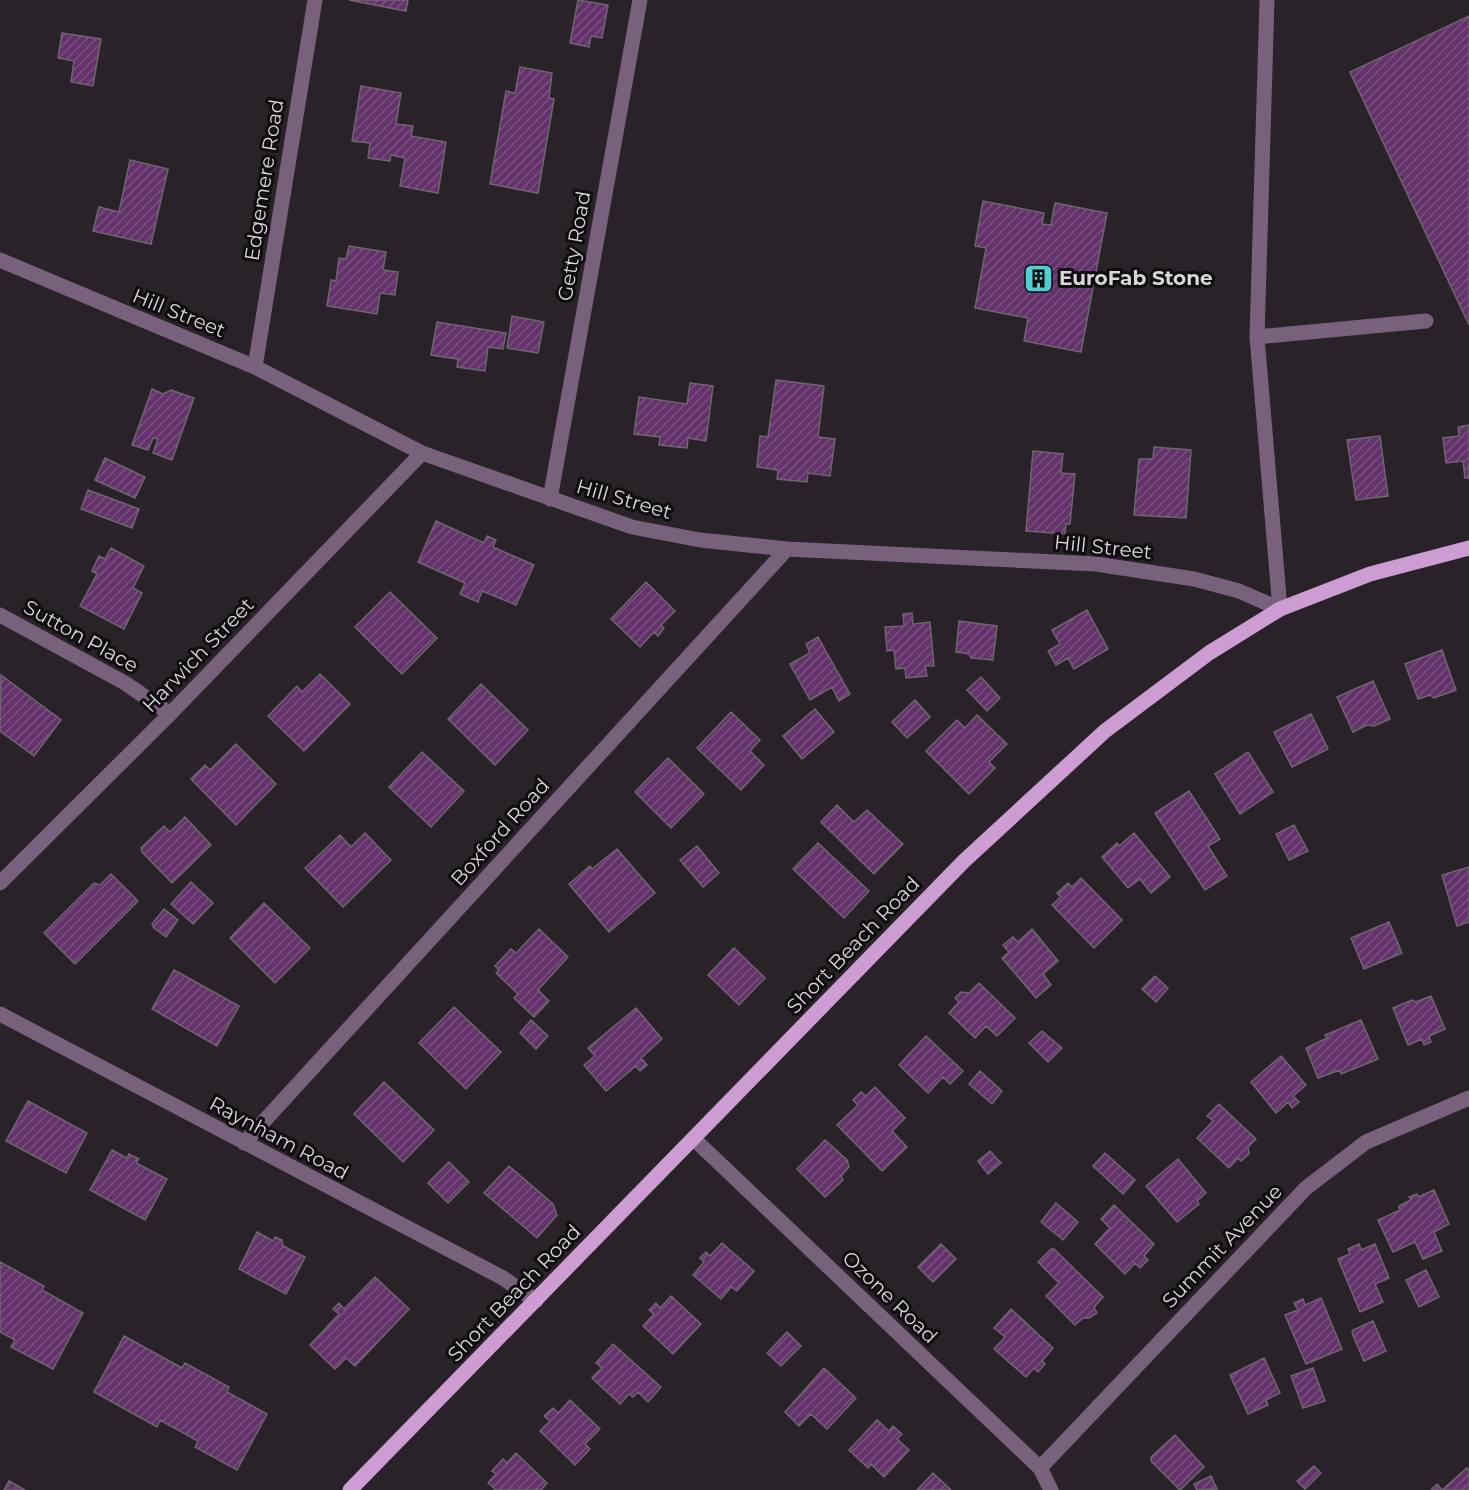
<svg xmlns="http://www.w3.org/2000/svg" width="1469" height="1490" font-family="Montserrat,sans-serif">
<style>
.building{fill:url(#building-hatch);stroke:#6e666f;stroke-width:1.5}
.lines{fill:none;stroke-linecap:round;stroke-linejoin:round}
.minor{stroke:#78617b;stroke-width:15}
.major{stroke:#cc9cd2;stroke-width:15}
.labels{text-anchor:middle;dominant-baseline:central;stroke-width:6;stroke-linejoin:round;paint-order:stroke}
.street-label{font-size:20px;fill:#dad5da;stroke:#100d10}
.poi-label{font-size:20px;font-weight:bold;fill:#dad5da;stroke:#100d10;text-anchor:start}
</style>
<defs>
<pattern id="building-hatch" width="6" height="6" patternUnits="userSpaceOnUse" patternTransform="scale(1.5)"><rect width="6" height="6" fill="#64326b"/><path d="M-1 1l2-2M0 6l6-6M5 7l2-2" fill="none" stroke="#7a4f80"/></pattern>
</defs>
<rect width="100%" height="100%" fill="#292229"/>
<!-- building -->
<path class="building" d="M349,0H408L406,11Z
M578,0L608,5L602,38L591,36L589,47L570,43Z
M1469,16V325L1350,72Z
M62,33L101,39L93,86L71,82L74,61L58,58Z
M520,67L552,73L549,98L554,99L538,193L490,184L506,91L515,93Z
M361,86L401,93L396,124L413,126L411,136L446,142L438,193L400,186L405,158L391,155L390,161L368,158L370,143L352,141Z
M130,160L168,169L151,244L93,231L99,207L119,212Z
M983,201L1044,213L1042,224L1051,225L1055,203L1107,213L1081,352L1024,341L1028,318L975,308L986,248L975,246Z
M349,246L386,252L383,270L398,272L395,295L380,293L377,314L327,306L331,280L336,281L339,258L346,259Z
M512,316L544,322L538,353L507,348Z
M437,322L506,333L503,349L488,347L485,371L457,367L458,359L431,355Z
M776,380L824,386L818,437L835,439L830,476L808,473L807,482L777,479L778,470L757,467L760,436L768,437Z
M690,383L713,386L706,441L688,438L687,448L659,445L660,437L634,434L639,397L687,404Z
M152,389L163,394L171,390L194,398L172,460L153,453L158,439L153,438L148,450L132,445Z
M1469,425V478H1465L1463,461L1446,463L1443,438L1459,436L1458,427Z
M1380,436L1388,496L1356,500L1347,440Z
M1154,447L1191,450L1186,518L1134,515L1139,459H1153Z
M1033,451L1063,454L1061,473L1075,474L1070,524H1066L1065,534L1026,531Z
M105,458L145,477L135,498L95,480Z
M88,490L139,509L132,528L81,509Z
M436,521L484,543L487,536L496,540L493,547L534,565L516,605L482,591L478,602L460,594L465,583L418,562Z
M111,548L144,566L133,588L142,593L124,629L80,606L97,574L92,571L99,556L105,559Z
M646,582L675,611L661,625L664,628L658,636L654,632L640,647L611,619Z
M390,592L437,638L402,674L355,627Z
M1087,610L1108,649L1074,669L1068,658L1056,665L1048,651L1060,644L1052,630Z
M912,613L913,624L930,622L934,666H925L927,676L906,678L905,668L896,669L894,650L887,651L885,627L904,626L903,614Z
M959,621L997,626L993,660L971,658L969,654L956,652Z
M818,637L850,694L839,701L832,687L810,700L790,664L810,653L806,644Z
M1442,650L1456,690L1434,698L1430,695L1418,699L1405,664Z
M320,674L350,704L304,751L268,716L297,686L302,692Z
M1,675L61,720L34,756L0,731Z
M981,677L1000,698L987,711L967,690Z
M1373,681L1390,719L1374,726L1367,725L1353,732L1337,697Z
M481,684L528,730L495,765L448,719Z
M915,700L930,717L907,738L892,722Z
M815,709L834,732L802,759L783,736Z
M731,712L760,740L750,751L764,765L741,790L697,748Z
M1311,714L1328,749L1292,767L1274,732Z
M977,715L1007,744L989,762L995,768L969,794L926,751L957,720L965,728Z
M236,744L276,784L236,825L191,779L205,765L210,770Z
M422,752L464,791L431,827L389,787Z
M1248,752L1273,792L1240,814L1215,774Z
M668,758L704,794L671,828L635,792Z
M1189,791L1220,839L1208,846L1227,876L1205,890L1155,813Z
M837,805L854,822L867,810L903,844L874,874L821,822Z
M185,817L211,845L172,883L142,852L141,848L164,826L170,832Z
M1294,825L1308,851L1289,860L1276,834Z
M365,833L391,860L343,907L305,868L340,835L351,847Z
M1134,833L1170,877L1151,893L1140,879L1128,888L1102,857L1117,843L1119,846Z
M818,843L869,891L844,918L793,869Z
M697,846L719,873L703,887L680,860Z
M617,849L655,893L609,932L569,884L590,866L592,869Z
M1469,867V922L1457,926L1442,875Z
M111,874L138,901L75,964L44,933L94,883L100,885Z
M1081,878L1122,920L1094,948L1052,905L1061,897L1057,893L1068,883L1072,887Z
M191,882L213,903L193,924L171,904Z
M264,903L310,948L275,983L230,938Z
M164,909L178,920L166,937L154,928L152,924Z
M1389,922L1402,953L1364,969L1351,938Z
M539,929L568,957L538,990L549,1001L534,1017L514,998L518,994L496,973L499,970L495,966L511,949L516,953Z
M1032,929L1058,961L1043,974L1051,985L1036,998L1002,958L1009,952L1003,945L1013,937L1018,942Z
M734,948L765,978L739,1005L708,975Z
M174,970L239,1006L217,1046L152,1009Z
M1155,976L1168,988L1156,1002L1142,989Z
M979,983L1015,1018L997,1036L986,1026L975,1038L949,1013L959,1002L955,998L961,992L969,993Z
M1431,996L1445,1029L1429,1036L1431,1042L1424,1045L1422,1039L1408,1045L1393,1008L1412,1000L1416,1002Z
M454,1007L501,1052L466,1089L419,1043Z
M636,1008L662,1039L641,1058L647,1065L640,1071L636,1066L606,1091L584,1065L595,1056L588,1048Z
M531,1020L548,1036L536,1049L520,1033Z
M1361,1020L1378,1059L1341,1074L1340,1070L1318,1078L1306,1048L1327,1038L1325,1035Z
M1042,1031L1062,1048L1048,1062L1029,1043Z
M926,1036L963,1071L950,1084L943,1077L928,1093L899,1065Z
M1281,1056L1306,1085L1293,1096L1299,1102L1292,1108L1288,1102L1276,1113L1251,1082Z
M980,1071L1002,1091L992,1104L969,1084Z
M384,1082L434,1130L403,1162L354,1114Z
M875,1087L905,1118L892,1131L907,1147L882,1171L837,1125L858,1105L853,1100L861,1092L866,1096Z
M28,1101L87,1133L66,1173L6,1141Z
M1219,1104L1256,1139L1248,1147L1249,1154L1241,1161L1238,1158L1229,1168L1197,1138L1213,1121L1207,1116Z
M825,1140L847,1160L849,1167L841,1176L843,1180L825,1197L797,1169Z
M112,1150L127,1158L129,1154L139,1159L136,1163L167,1179L145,1220L90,1190Z
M990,1151L1001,1163L988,1174L978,1161Z
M1105,1153L1135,1180L1123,1194L1093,1166Z
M1178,1159L1206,1193L1197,1201L1199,1204L1177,1222L1146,1186Z
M449,1162L469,1182L448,1203L428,1183Z
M509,1166L553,1204L557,1215L537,1238L484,1193Z
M1434,1190L1449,1224L1434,1232L1442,1251L1423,1259L1415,1242L1393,1252L1378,1220L1400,1210L1399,1206L1411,1200L1409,1197L1417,1194L1418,1197Z
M1056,1203L1078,1222L1063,1240L1041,1222Z
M1114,1205L1154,1244L1144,1256L1148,1260L1140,1268L1135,1263L1125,1274L1095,1244L1110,1228L1101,1219Z
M257,1232L273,1241L275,1237L282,1240L283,1246L305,1257L286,1294L239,1269Z
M722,1243L754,1271L737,1291L731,1287L721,1299L693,1275L704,1262L700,1258L706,1252L710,1256Z
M941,1244L956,1259L933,1282L918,1267Z
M1359,1244L1361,1250L1375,1244L1389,1278L1375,1284L1383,1302L1360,1312L1338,1259L1350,1254L1348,1249Z
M1051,1249H1054L1103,1297L1094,1307L1097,1313L1089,1318H1083L1075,1325L1046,1296L1059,1283L1038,1262Z
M0,1262L44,1286L42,1290L83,1313L53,1369L11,1347L15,1340L0,1332Z
M1426,1270L1439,1297L1419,1307L1406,1280Z
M375,1277L409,1309L355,1366L346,1358L335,1369L310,1345L339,1314L333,1309L339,1303L344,1309Z
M671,1296L701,1324L673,1354L643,1326L654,1314L649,1310L656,1303L660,1308Z
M1321,1298L1342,1349L1306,1364L1285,1315L1298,1310L1294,1303L1303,1299L1305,1305Z
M1011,1309L1053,1348L1042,1361L1045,1364L1038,1372L1034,1368L1026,1377L994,1349L1005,1337L994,1328Z
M1373,1321L1386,1351L1364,1361L1352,1333L1353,1330Z
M787,1332L801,1346L781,1366L767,1353Z
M124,1336L182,1368L185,1363L229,1387L227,1392L267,1414L237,1470L195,1447L198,1441L160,1420L157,1427L94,1392Z
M613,1344L661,1387L648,1402L638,1392L633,1397L629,1394L620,1404L592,1378L602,1368L596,1363Z
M1264,1358L1280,1393L1266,1400L1268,1405L1248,1414L1230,1375Z
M824,1368L856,1398L827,1429L811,1414L799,1426L785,1412Z
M1313,1368L1325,1401L1303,1408L1291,1376Z
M570,1400L600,1429L585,1444L590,1449L575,1465L540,1431L550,1421L544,1416L553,1408L558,1413Z
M877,1420L889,1431L893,1426L902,1434L897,1439L909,1450L884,1477L871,1464L868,1468L849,1450Z
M1175,1435L1204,1467L1180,1490L1151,1461V1457Z
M516,1453L547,1483L541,1490H496L488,1483L496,1474L492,1471L503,1459L507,1463Z
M1314,1466L1321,1473L1305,1489L1297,1481Z
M1467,1468L1469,1471V1490H1431L1437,1484L1442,1490Z
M933,1473L951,1490H917Z
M1211,1476L1217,1489L1197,1490L1194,1484Z
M9,1481L25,1490H4Z"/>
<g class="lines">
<!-- minor -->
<path class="minor" d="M0,260L255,367L422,453L632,527L700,540L787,549L1096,564L1194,579L1239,591L1280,609L1257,337L1267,0
M1257,337L1426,321
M255,367L315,0
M550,499L640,0
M0,615L125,683L170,714
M0,883L170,714L422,453
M0,1014L503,1278L536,1301
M694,1139L1040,1468L1051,1490
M244,1143L787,549
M1040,1468L1306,1188L1366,1142L1469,1098"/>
<!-- major -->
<path class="major" d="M350,1490L964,861L1105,731L1209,653L1280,609L1370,574L1469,548"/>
</g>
<!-- icons -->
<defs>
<symbol id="building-square" viewBox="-11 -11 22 22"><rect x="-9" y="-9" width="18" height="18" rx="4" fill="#52cdd0" stroke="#100d10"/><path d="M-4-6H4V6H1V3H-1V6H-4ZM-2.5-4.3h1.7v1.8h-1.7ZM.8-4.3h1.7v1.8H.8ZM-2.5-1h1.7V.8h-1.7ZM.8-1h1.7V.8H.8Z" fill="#111"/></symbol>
</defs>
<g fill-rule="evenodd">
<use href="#building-square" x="1022" y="262" width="33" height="33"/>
</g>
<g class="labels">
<!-- street labels -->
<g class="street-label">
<text transform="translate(264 180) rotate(-81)">Edgemere Road</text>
<text transform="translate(574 246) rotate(-80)">Getty Road</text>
<text transform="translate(179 313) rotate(22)">Hill Street</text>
<text transform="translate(624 499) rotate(16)">Hill Street</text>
<text transform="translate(1103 547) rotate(6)">Hill Street</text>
<text transform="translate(81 636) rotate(29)">Sutton Place</text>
<text transform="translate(198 655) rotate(-46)">Harwich Street</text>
<text transform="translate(500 832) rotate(-48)">Boxford Road</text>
<text transform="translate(853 945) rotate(-46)">Short Beach Road</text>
<text transform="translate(279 1138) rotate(28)">Raynham Road</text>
<text transform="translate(1222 1246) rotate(-46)">Summit Avenue</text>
<text transform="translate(514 1293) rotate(-46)">Short Beach Road</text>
<text transform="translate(890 1297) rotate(44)">Ozone Road</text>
</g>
<!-- poi labels -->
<g class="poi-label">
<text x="1059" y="278">EuroFab Stone</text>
</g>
</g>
</svg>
